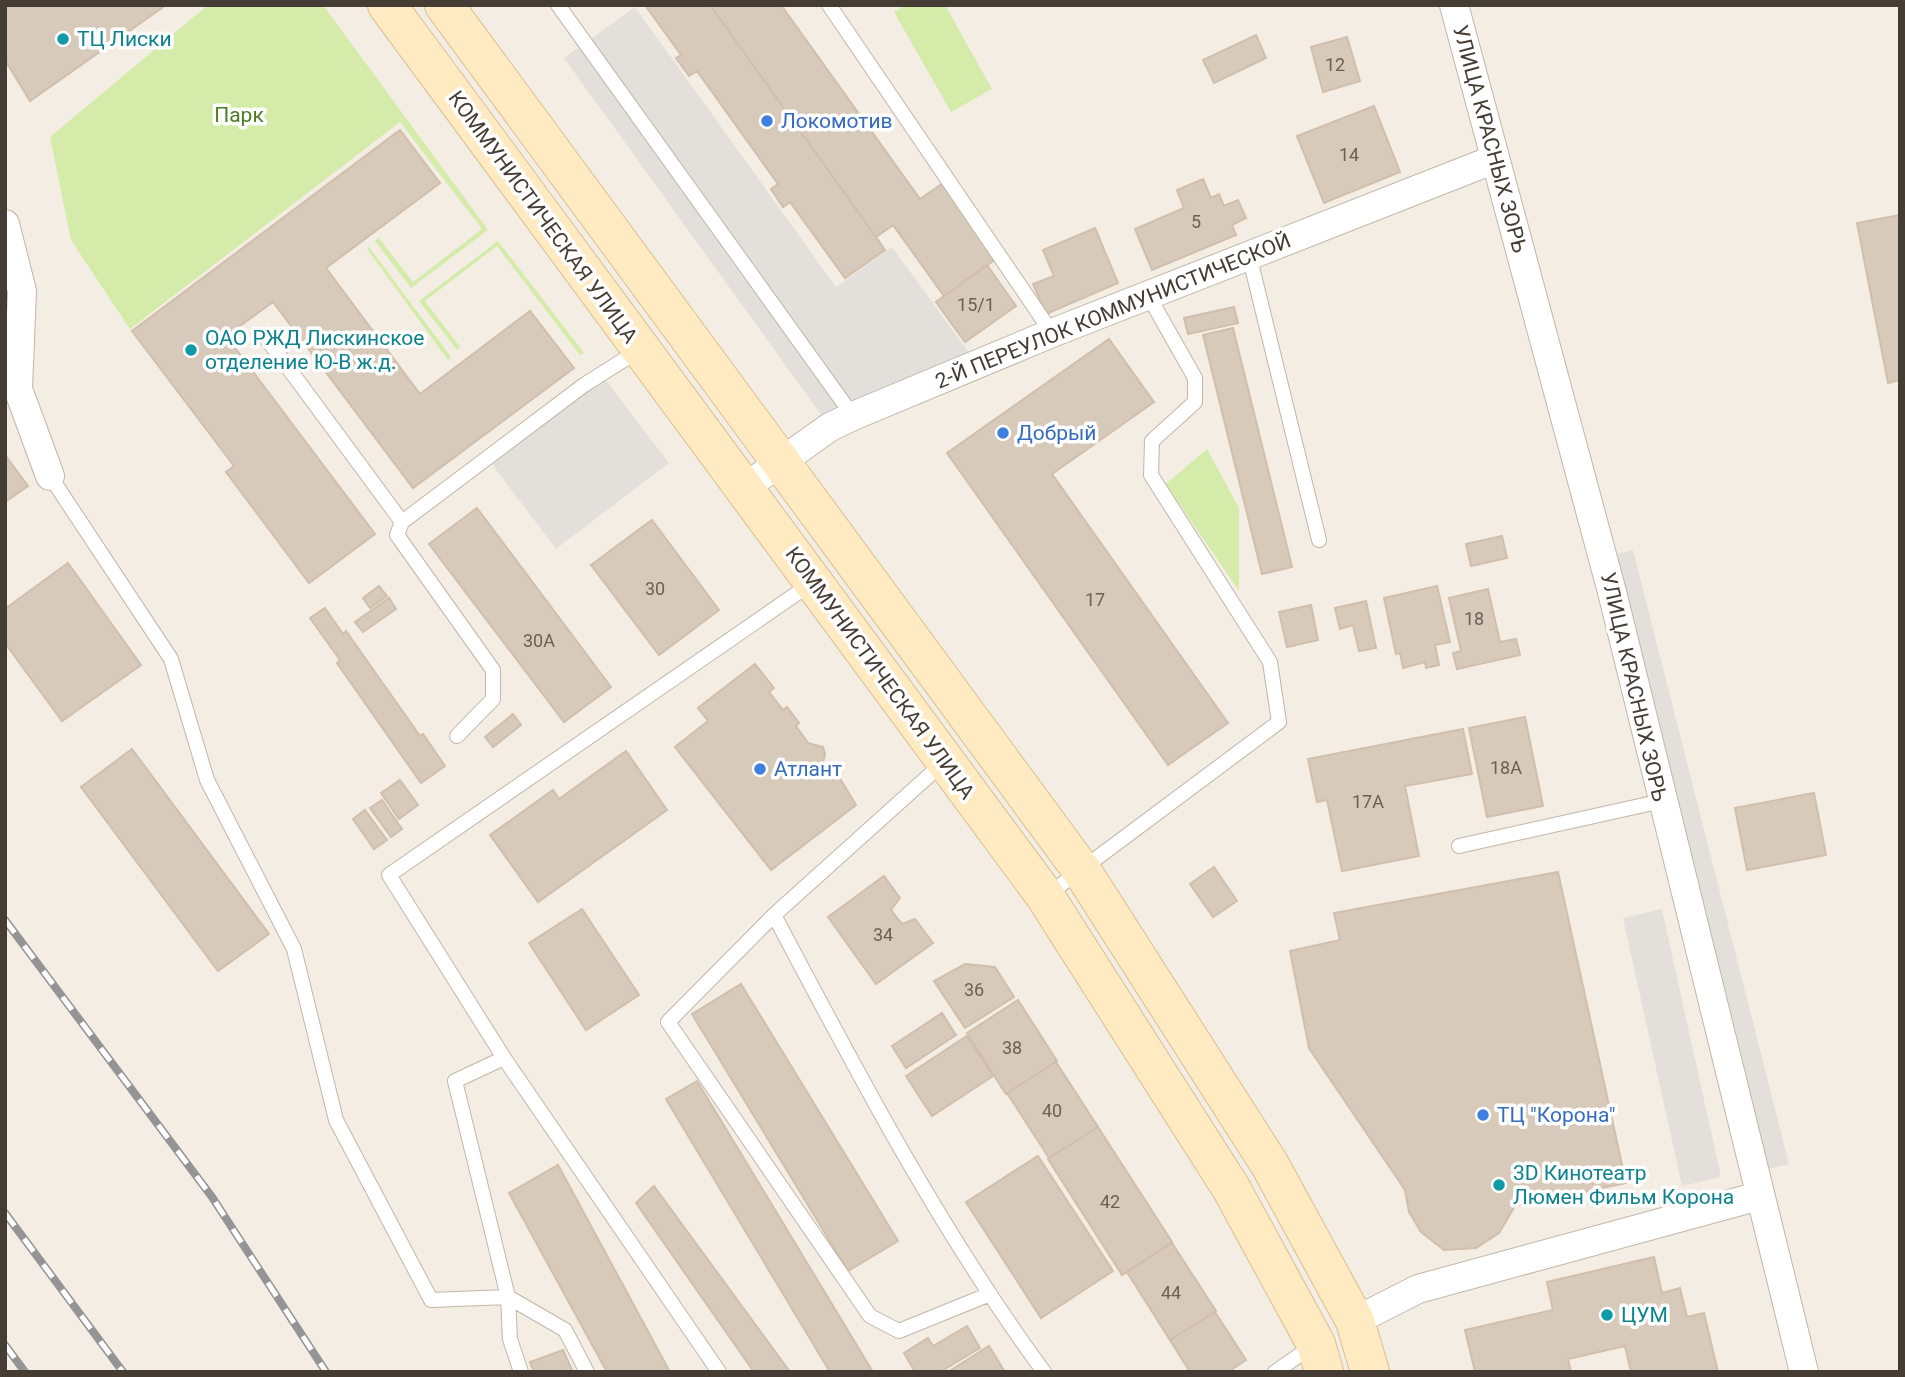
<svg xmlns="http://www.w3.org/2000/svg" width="1905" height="1377" font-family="Roboto,sans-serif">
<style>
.green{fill:#d4eba9}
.parking{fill:#e3e0dc}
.building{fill:#d8cabb;stroke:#d1beab;stroke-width:2}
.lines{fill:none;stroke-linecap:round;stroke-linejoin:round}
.lane-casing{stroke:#c2b6a8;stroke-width:16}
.street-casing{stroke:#c2b6a8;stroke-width:30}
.secondary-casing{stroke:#dabf91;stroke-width:40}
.lane{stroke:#fff;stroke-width:14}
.street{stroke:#fff;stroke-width:28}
.secondary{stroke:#ffeac1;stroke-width:38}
.rail-casing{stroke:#949494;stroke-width:8}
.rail{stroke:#fff;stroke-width:5;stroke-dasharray:16;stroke-linecap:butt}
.culture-dot{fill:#0f9aa8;stroke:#fff;stroke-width:2.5}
.shop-dot{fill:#3f7fe0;stroke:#fff;stroke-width:2.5}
.labels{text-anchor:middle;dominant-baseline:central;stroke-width:7;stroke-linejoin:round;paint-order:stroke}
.number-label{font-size:18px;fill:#6a6055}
.culture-label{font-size:21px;fill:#0d838f;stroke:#fff;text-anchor:start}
.park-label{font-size:21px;fill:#4d7b23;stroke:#fff}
.shop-label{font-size:21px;fill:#366cbe;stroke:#fff;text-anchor:start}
.street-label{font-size:21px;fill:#453c33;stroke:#fff}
</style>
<rect width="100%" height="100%" fill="#f3ede3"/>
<!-- green -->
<path class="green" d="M208,5H323L488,230L411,288L375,241L379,238L413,282L482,229L400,122L130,329L71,240L50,137Z
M906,5H945L992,89L951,112L894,12Z
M498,241L584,353L580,355L497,246L425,301L460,347L457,350L419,301Z
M369,247L451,357L448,360L367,249Z
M1207,449L1239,508V591L1166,484Z"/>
<!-- parking -->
<path class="parking" d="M635,7L836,287L892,247L978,365L830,427L564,58Z
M604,378L669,463L556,549L491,463Z
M1633,550L1789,1164L1766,1170L1610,555Z
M1662,909L1721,1177L1682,1186L1623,918Z"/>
<!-- building -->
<path class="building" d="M5,5H166L30,101L5,60Z
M645,5H781L920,199L942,184L996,259L944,296L893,225L876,237L885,250L845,278L790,202L783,207L771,189L778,184L697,71L689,76L676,58L681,55Z
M645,5H710L885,250L845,278L790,202L783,207L771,189L778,184L697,71L689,76L676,58L681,55Z
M710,5H781L920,199L942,184L996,259L944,296L893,225L876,237Z
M1256,35L1266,58L1214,83L1203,60Z
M1347,37L1360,81L1323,92L1311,47Z
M1374,106L1400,172L1324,203L1297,136Z
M400,130L440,183L326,268L420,394L530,311L574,368L413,488L273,302L226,336L375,534L309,583L226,472L234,466L132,331Z
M1203,179L1211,198L1219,194L1224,206L1238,200L1246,218L1232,225L1236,235L1152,270L1135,229L1184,208L1177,190Z
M1900,215V380L1888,383L1857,223Z
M1095,228L1118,283L1046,314L1033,284L1054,276L1043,250Z
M987,265L1016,306L965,342L936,302Z
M1234,307L1238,323L1188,334L1184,318Z
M1233,328L1292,567L1262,574L1203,335Z
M1109,339L1154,402L1052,474L1228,723L1168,765L947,453Z
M5,455L28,486L5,502Z
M477,508L611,687L564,722L429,544Z
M652,520L719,610L659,655L591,565Z
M1502,536L1507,558L1471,566L1466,544Z
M68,563L141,665L62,721L5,643V609Z
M379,586L387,596L370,608L363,598Z
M1437,586L1450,642L1435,645L1439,665L1426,668L1425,662L1403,668L1400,653L1396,654L1384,598Z
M1488,589L1500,642L1516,639L1520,655L1457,669L1453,653L1461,651L1449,598Z
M389,598L396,609L363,632L355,622Z
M1366,601L1376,648L1359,651L1353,625L1340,629L1335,608Z
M1311,605L1318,640L1287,647L1279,612Z
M325,608L343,634L346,631L420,736L423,734L445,766L421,783L337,663L340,660L310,618Z
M755,664L774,688L769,692L783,710L787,707L799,723L796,726L808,743L823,747L825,754L823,762L829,770L833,767L856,805L771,870L675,747L708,721L698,708Z
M513,714L521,725L493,747L485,737Z
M1525,717L1543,806L1487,817L1469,728Z
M1463,729L1472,774L1405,786L1419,856L1342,871L1327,800L1317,802L1308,759Z
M132,749L269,934L218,971L81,787Z
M626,751L667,810L538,902L490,835L553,790L559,799Z
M400,780L418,805L399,819L381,793Z
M1814,793L1826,855L1747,870L1735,808Z
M382,800L402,829L391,837L370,808Z
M365,810L387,840L374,849L353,819Z
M1214,867L1237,901L1213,917L1190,884Z
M1558,872L1626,1183L1515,1206L1499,1233L1476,1248L1444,1250L1421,1232L1409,1212L1405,1190L1309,1048L1290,951L1340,940L1334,913Z
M884,876L900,898L891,910L902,924L915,919L933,943L876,984L828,917Z
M582,909L639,995L586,1030L529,943Z
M965,964L995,967L1014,997L965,1028L934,981Z
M741,984L898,1241L848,1271L692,1014Z
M1018,1000L1057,1061L1006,1094L967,1033Z
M942,1013L956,1035L906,1068L892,1046Z
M967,1036L993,1076L932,1116L906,1076Z
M1056,1062L1098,1127L1049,1158L1007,1093Z
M697,1081L873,1372H830L666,1099Z
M1098,1127L1172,1242L1122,1275L1048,1159Z
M1038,1156L1113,1271L1041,1318L966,1202Z
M558,1165L670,1372H607L509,1193Z
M654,1186L790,1372H754L636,1203Z
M1172,1243L1216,1311L1170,1340L1127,1272Z
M1654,1257L1662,1293L1680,1288L1687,1317L1704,1313L1718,1372H1631L1625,1346L1568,1359L1571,1372H1475L1465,1330L1553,1310L1547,1282Z
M1215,1312L1246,1360L1228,1372H1190L1170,1340Z
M967,1326L980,1348L940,1372H915L904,1353L928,1338L933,1346Z
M989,1346L1005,1372H948Z
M563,1350L573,1372H534L530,1362Z"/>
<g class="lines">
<defs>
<path id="lane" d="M558,5L853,416
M829,5L1052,333
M1249,255L1319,540
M264,335L402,522L584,385L641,349
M50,476L171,659L207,780L294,949L336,1120L431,1300L508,1297L510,1339L521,1372
M402,522L397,535L493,670V699L457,736
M943,763L774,915L668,1022L870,1316L899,1331L990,1294
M1459,846L1662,801
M1046,896L1279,722L1270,662L1151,475L1152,441L1195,402V378L1148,295
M774,915C857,1072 939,1229 1044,1372
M504,1058L389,875L812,583
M587,1372L565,1330L508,1297L455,1081L504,1058L719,1372
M1275,1372L1314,1345"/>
<path id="street" d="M1454,5L1612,592L1804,1372
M5,224L22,291L18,389L50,476
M744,488L830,427L853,416L1052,333L1495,159
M1355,1321L1418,1289L1759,1196"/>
<path id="secondary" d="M387,5L1045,896L1231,1188L1316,1344L1324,1372
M444,5L1082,871L1270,1165L1355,1321L1370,1372"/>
</defs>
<!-- lane casing -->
<use href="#lane" class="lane-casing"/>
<!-- street casing -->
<use href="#street" class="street-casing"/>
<!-- secondary casing -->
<use href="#secondary" class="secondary-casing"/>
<!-- lane -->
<use href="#lane" class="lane"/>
<!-- street -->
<use href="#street" class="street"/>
<!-- secondary -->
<use href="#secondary" class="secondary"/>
<defs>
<path id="rail" d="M5,920L212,1197L326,1372
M5,1213L123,1372
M5,1345L25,1372"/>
</defs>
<!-- rail casing -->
<use href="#rail" class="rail-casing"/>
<!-- rail -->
<use href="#rail" class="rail"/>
</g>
<!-- markers -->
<g class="culture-dot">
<circle cx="63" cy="39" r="7"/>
<circle cx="191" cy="350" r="7"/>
<circle cx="1499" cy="1185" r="7"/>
<circle cx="1607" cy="1315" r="7"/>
</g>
<g class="shop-dot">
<circle cx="767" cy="121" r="7"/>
<circle cx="1003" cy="433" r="7"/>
<circle cx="760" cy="769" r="7"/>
<circle cx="1483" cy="1115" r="7"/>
</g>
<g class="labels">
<!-- number labels -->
<g class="number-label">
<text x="1335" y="64">12</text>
<text x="1349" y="154">14</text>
<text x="1196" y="221">5</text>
<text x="976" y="304">15/1</text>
<text x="655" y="588">30</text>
<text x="1095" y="599">17</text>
<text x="1474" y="618">18</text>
<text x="539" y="640">30А</text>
<text x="1506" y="767">18А</text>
<text x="1368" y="801">17А</text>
<text x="883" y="934">34</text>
<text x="974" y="989">36</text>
<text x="1012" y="1047">38</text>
<text x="1052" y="1110">40</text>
<text x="1110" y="1201">42</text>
<text x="1171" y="1292">44</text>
</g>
<!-- culture labels -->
<g class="culture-label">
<text x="77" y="39">ТЦ Лиски</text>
<text x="205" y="338">ОАО РЖД Лискинское<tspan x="205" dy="24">отделение Ю-В ж.д.</tspan></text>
<text x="1513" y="1173">3D Кинотеатр<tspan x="1513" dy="24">Люмен Фильм Корона</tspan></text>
<text x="1621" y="1315">ЦУМ</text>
</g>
<!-- park labels -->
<g class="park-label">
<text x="239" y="115">Парк</text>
</g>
<!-- shop labels -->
<g class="shop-label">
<text x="781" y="121">Локомотив</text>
<text x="1017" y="433">Добрый</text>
<text x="774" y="769">Атлант</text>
<text x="1497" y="1115">ТЦ "Корона"</text>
</g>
<!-- street labels -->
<g class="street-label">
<text transform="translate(1490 139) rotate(75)">УЛИЦА КРАСНЫХ ЗОРЬ</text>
<text transform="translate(543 217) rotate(54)">КОММУНИСТИЧЕСКАЯ УЛИЦА</text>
<text transform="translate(1113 311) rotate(-22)">2-Й ПЕРЕУЛОК КОММУНИСТИЧЕСКОЙ</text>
<text transform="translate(880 673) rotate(54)">КОММУНИСТИЧЕСКАЯ УЛИЦА</text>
<text transform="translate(1634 687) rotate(77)">УЛИЦА КРАСНЫХ ЗОРЬ</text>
</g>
</g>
<!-- border -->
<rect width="1905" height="1377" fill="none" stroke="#453c33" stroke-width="14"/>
</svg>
